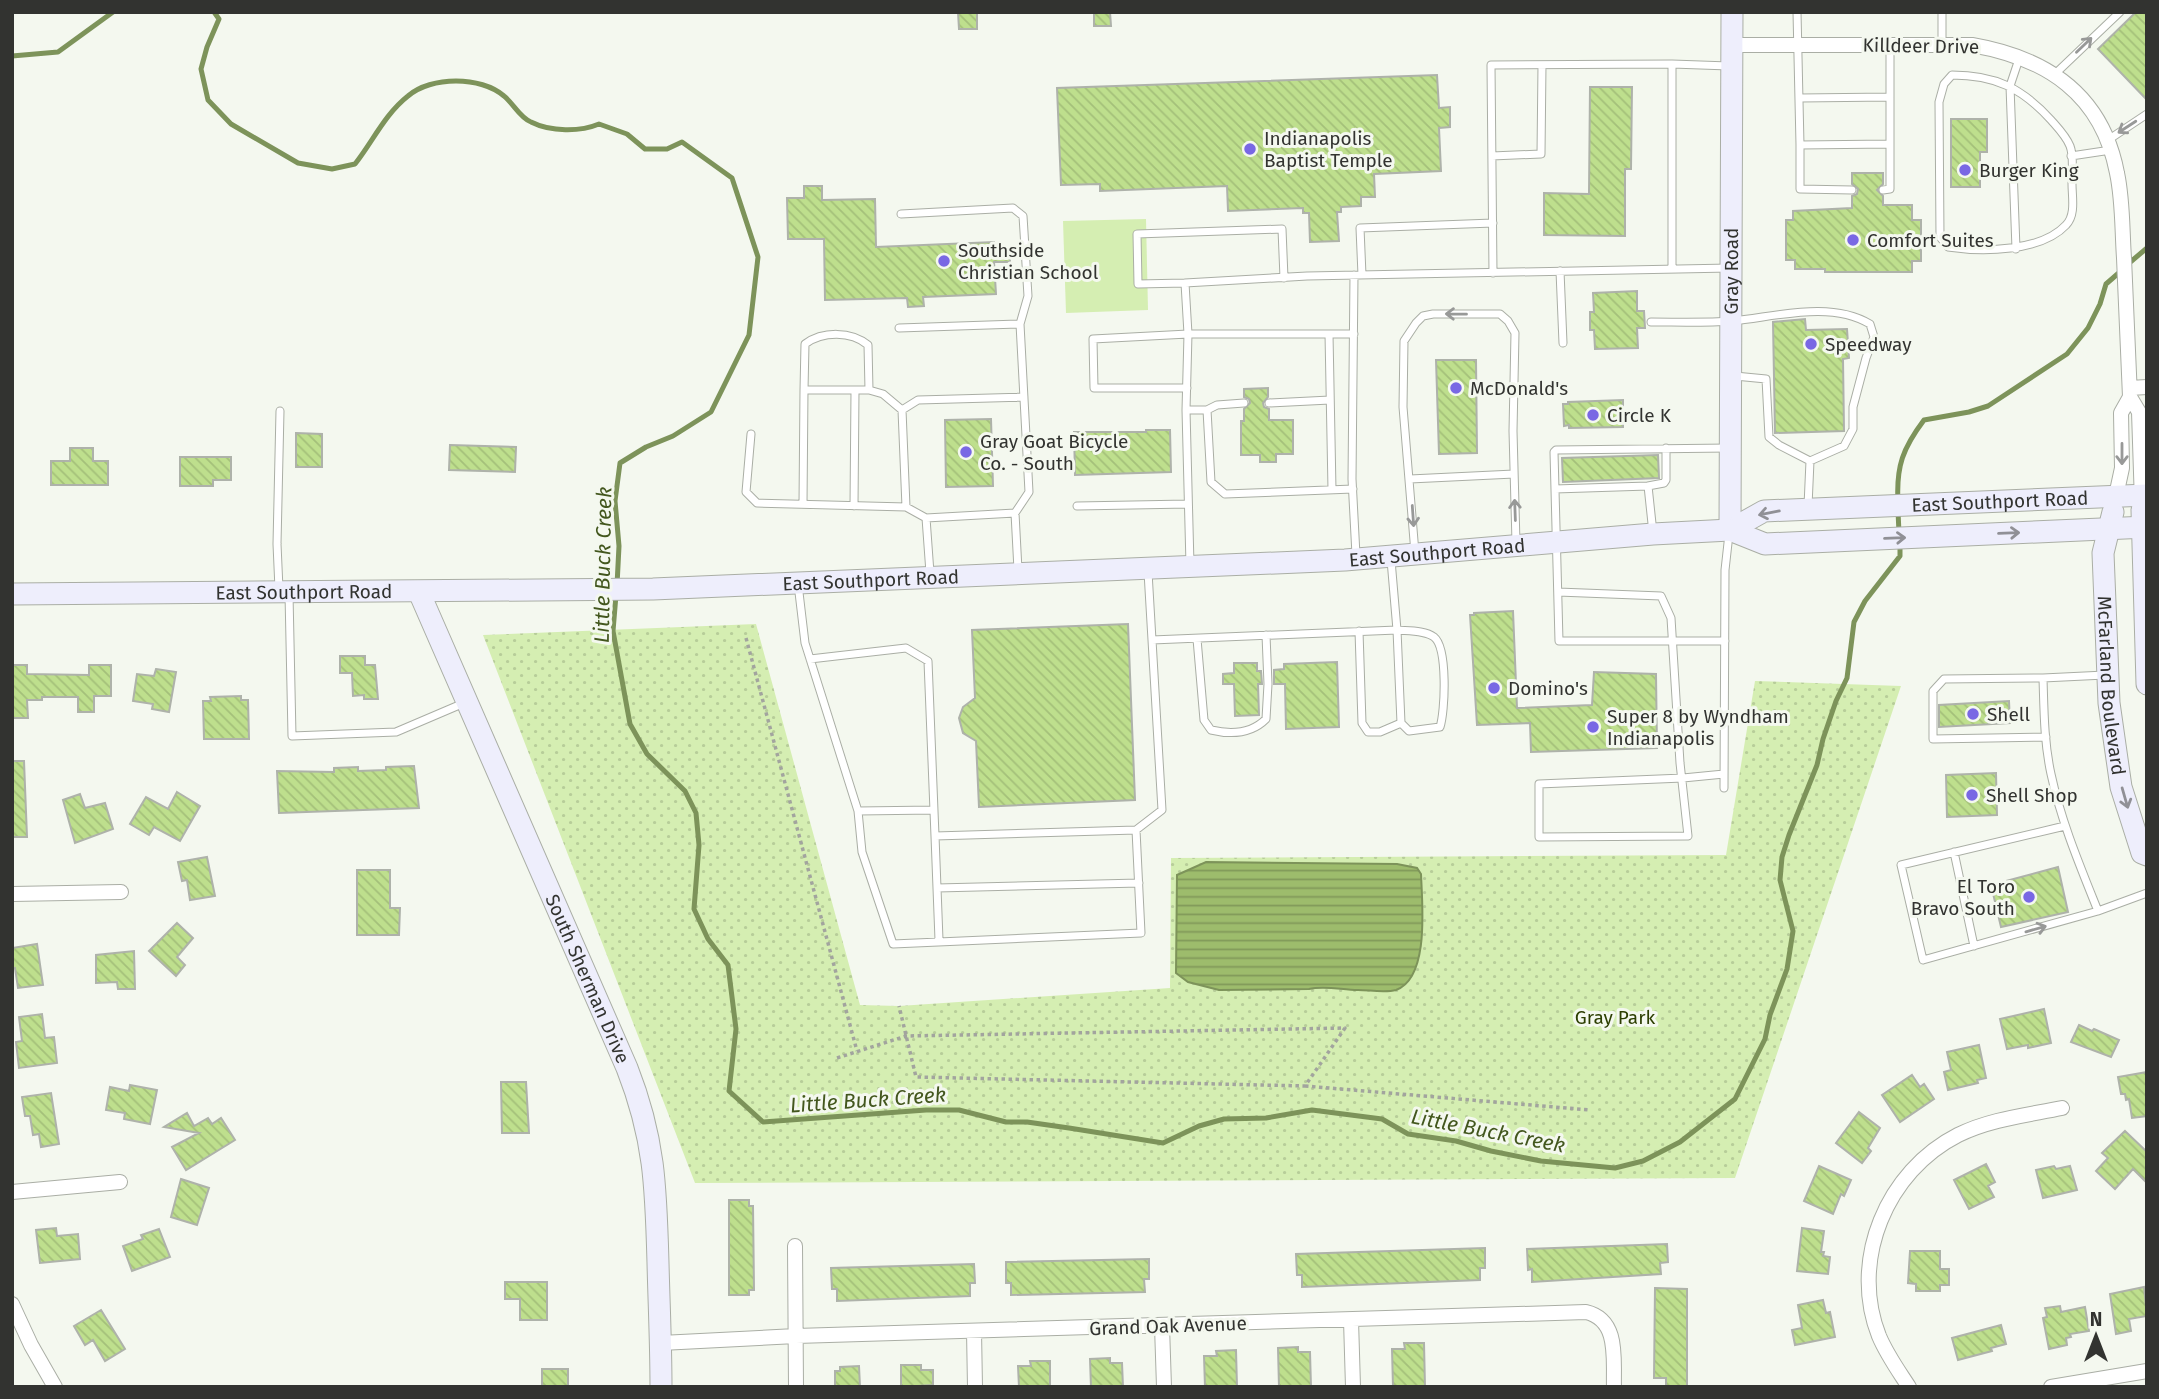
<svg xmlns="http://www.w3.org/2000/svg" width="2159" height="1399" font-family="'Fira Sans',sans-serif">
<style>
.grass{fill:url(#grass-dots)}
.garden{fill:#d5eeb2}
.water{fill:url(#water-rules);stroke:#7d935a;stroke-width:2}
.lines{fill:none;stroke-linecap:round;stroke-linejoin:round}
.stream{stroke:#7d935a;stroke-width:5}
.building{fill:url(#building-back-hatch);stroke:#aeb2aa;stroke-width:2}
.lane-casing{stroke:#aaaea5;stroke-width:9}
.street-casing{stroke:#aaaea5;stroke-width:16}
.secondary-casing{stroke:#aaaea5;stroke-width:23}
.path{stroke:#a2a49e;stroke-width:3.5;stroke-dasharray:3.5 3.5;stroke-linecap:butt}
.lane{stroke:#fff;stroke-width:7}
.street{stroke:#fff;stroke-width:14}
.secondary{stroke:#eeeefc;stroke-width:21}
.oneway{stroke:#989998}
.oneway2{stroke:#909096}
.poi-dot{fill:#7968e4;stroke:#f4f8ef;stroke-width:2.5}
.labels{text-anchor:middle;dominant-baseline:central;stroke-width:6;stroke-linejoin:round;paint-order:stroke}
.street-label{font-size:19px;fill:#323330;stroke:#f4f8ef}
.poi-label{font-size:19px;fill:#323330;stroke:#f4f8ef;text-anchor:start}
.park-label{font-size:19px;fill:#2d3f02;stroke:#f4f8ef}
.water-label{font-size:21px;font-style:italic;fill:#43571e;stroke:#f4f8ef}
</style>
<defs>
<pattern id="grass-dots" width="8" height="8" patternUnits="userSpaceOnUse" patternTransform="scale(1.75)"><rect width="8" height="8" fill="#d5eeb2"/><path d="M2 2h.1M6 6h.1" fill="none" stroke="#b7cd99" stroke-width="1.8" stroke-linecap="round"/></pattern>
<pattern id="water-rules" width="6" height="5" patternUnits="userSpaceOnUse" patternTransform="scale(1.75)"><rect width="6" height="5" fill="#9dbc6c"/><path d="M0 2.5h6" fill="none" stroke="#819959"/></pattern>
<pattern id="building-back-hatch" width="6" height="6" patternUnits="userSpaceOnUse" patternTransform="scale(1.75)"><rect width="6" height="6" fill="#bedf8d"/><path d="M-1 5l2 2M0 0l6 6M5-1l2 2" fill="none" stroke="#a4c07a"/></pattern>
</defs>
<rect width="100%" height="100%" fill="#f4f8ef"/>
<!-- grass -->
<path class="grass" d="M756,624L860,1005L899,1006L1170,988L1171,858L1726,855L1755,681L1901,686L1735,1178L695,1183L483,635Z"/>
<!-- garden -->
<path class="garden" d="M1146,219L1148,310L1066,313L1063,221Z"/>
<!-- water -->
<path class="water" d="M1206,862L1397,864L1417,868L1421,874C1422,903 1430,978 1396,990C1385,993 1369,990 1358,990C1342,990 1325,985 1309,989L1219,990L1188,982L1176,973L1177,875Z"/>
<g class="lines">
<!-- stream -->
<path class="stream" d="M214,12L219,19L207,47L201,69L208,100L231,124L298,163L332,169L355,164C373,141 385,114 408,96C431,76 481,76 504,96C513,103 520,118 531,122C551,132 580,132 599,124L627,134L645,149H667L682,142L732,178L758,257L749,335L711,412L673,436L646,447L620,463L615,501L619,546L617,585
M12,56L58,52L113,12
M2128,264L2147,248
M1898,502C1896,466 1903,448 1924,420L1969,412L1988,406L2067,354L2088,328L2100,304L2106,284L2121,271
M1898,511L1899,533
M616,595L613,631L630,724L647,754L685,791L696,813L699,845L694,909L708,939L728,965L736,1029L729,1091L763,1122L926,1110H959L1006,1122H1027L1069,1128L1163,1143L1199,1126L1224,1119L1266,1118L1312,1110L1382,1119L1408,1134L1456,1141L1491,1151L1541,1161L1615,1168L1643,1161L1680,1142L1735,1099L1765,1039L1770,1015L1787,969L1793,931L1780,880L1782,857L1789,835L1817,765L1823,739L1836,701L1847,678L1854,622L1865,601L1900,556V543"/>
</g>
<!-- building -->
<path class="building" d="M958,12H977V29H959Z
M1094,12H1110L1111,26H1094Z
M2136,12H2147V100L2098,49Z
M1437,75L1439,108L1450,107V127L1439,128L1441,171L1374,174L1375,197H1361V206L1341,207V212H1337L1339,241L1310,242L1309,213H1303V208L1228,211L1227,186L1100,191V184L1061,185L1057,88Z
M1590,87H1632L1631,169H1625V236L1544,235V193L1589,194Z
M1951,119H1987V152H1980V187H1951Z
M1852,173H1883V184L1877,190L1883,196V205H1912V220H1921V261H1912V272H1825V269H1795V260H1786V220H1793V211L1852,208V196L1857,194L1858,189L1852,184Z
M804,186H822V200L875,199L876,247L994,242V247H1009L1010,262H994L996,294L923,297L924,306L908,307L907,298L825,300L824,239H788L787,198H804Z
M1637,291V311H1644L1645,328H1637L1638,348L1595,349L1594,330H1590V312H1594L1593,293Z
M1805,319L1806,330L1847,329L1849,358L1843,359L1844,431L1775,433L1773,322Z
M1436,360H1476L1477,453L1439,454Z
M1268,388V397L1263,403L1264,407L1269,409V420H1293V454H1276V462H1260V455H1241V421H1244V409L1250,403L1249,399L1244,397V389Z
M1623,400V427L1569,428V425L1564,426L1563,404H1568V402Z
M991,419L993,486L946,487L945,420Z
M1146,430H1170L1171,472L1075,475L1074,432H1146Z
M296,433L322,434V467H296Z
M450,445L516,447L515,472L449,470Z
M70,448H93V461H108V485H51V461H70Z
M1658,455L1659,478L1563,482L1562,458Z
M180,457H231V480H213V486H180Z
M1513,611L1517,708L1592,705L1594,672L1656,674L1657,748L1531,752L1530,723L1477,725L1470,615H1474V613Z
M1128,624L1135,800L979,807L976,741L963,733L959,718L963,707L975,698L972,630Z
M340,656H365V665H375L378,699H364V695L353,696L352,673H340Z
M1337,662L1339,727L1286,729L1285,684H1274V670L1284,669V664Z
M1234,663H1257V671H1261L1262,684H1258L1259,715L1235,716L1234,684H1223V674L1234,673Z
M12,665H27V674L89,675V665H111V696H94V712H78V697H42V700H27L28,718H12Z
M156,669L176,672L169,712L152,709L153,704L133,701L137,674L154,676Z
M241,696V700H248L249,739H204L203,701H211L210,697Z
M2009,701L2010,723L1939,727V705Z
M12,761H24L27,837H12Z
M414,766L419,808L279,813L277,771L334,772V768L358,767V771L386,770V767Z
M1996,773L1997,815L1947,817L1946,775Z
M177,792L200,806L180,841L154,827L149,835L130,824L146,797L168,809Z
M80,794L85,808L105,803L113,829L75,843L63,800Z
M207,857L215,896L190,900L187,880L182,881L178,862Z
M2058,867L2068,912L2001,927L1991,885Z
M357,870H390V908H400L399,935H357Z
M177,923L193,938L177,957L185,965L176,976L149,951Z
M37,944L43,985L18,988L15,968L12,969V948Z
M134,951L135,989H118L117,982L96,983V955Z
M2044,1009L2051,1043L2028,1048V1045L2007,1049L2000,1019Z
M42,1014L45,1038L54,1037L57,1063L19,1068L16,1042L22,1041L19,1017Z
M2079,1025L2092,1031L2094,1029L2119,1040L2111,1057L2071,1042Z
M1979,1045L1986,1078L1977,1080L1978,1083L1948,1090L1944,1072L1951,1070L1947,1052Z
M2147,1072V1116L2132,1118L2129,1099L2126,1100L2125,1094H2121L2118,1077Z
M1912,1075L1920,1087L1924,1084L1934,1099L1900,1122L1882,1095Z
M501,1082H526L529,1133H502Z
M130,1085L157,1090L150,1124L124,1119L125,1113L106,1110L110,1087L129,1091Z
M51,1093L59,1144L41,1147L39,1134L33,1135L30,1116H25L22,1097Z
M1859,1112L1880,1128L1868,1148L1871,1151L1862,1163L1836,1143Z
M187,1113L194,1126L208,1118L212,1124L221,1118L235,1140L186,1170L172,1147L199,1133L164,1127Z
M2125,1131L2147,1152V1183L2133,1169L2115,1189L2096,1171L2108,1158L2102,1153Z
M1986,1164L1995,1182L1988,1186L1994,1197L1969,1209L1954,1180Z
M1819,1166L1851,1180L1844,1196L1841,1194L1833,1214L1804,1201Z
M2054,1166L2056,1169L2070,1166L2077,1190L2043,1198L2036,1170Z
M181,1179L209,1188L197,1225L171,1217Z
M729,1200H749V1206H753L754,1290H749V1295H729Z
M56,1228L57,1236L78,1234L80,1259L40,1263L36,1230Z
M1802,1228L1824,1231L1821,1252H1824L1823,1256L1830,1257L1828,1274L1797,1271Z
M159,1229L170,1257L132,1271L123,1246L143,1239L141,1235Z
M1667,1244L1668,1262L1660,1263L1661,1274L1532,1282V1269L1528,1270L1527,1249Z
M1485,1248V1268H1480V1280L1302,1287V1275H1297L1296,1254Z
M1910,1251H1940V1269H1949V1285H1940V1291H1916V1284L1908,1283Z
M1149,1259V1279H1144L1145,1292L1011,1295V1283H1006V1262Z
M974,1264L975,1283H970V1296L837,1301V1289H832L831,1268Z
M505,1282H547V1320H520V1299H505Z
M2144,1287L2147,1316L2129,1319L2131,1331L2116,1334L2110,1294Z
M1655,1288L1687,1289V1387H1666V1378H1654Z
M1823,1300L1826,1313L1830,1312L1835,1337L1795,1345L1792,1330L1802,1328L1798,1305Z
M2060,1306L2061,1312L2085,1307L2089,1331L2070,1334L2071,1337L2066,1338L2067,1345L2049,1349L2043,1318L2047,1317L2045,1308Z
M101,1310L125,1349L105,1361L93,1340L85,1345L74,1326Z
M2001,1325L2006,1344L1991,1348L1992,1351L1958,1360L1952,1338Z
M1404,1343H1424L1425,1387H1393L1392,1349H1405Z
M1298,1347V1352H1310L1311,1387H1279L1278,1348Z
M1236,1350L1237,1387H1205L1204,1356H1217L1216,1351Z
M1110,1358V1363H1122L1123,1387H1091L1090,1359Z
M1030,1361H1050V1387H1019L1018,1366H1031Z
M901,1365H921V1370H933V1385L901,1387Z
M859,1366L860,1387H835V1371H840V1367Z
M542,1369H568V1387H542Z"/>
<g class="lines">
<defs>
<path id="lane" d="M1797,12L1800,145L1890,144V45
M1942,12V45
M2055,74L2120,12
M1952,75C1995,75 2022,88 2051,120C2058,128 2066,136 2070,146C2074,156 2072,172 2072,184C2072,197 2076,215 2066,225C2041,252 1982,252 1948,247L1940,237L1939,102L1944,84Z
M1800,98L1890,97
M2108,140L2147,114
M1800,145V189L1852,190
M1492,156L1541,154L1542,65
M2071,156L2111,150
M1883,190L1890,189V144
M901,214L1013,208L1023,216L1028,296L1020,324L1029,492L1015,513L926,518
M2016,249L2010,86L2020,56
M1672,269V64L1729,66
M1560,271L1563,343
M1493,273L1491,65L1672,64
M1354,275L1352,479L1356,555
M1362,275L1360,228L1493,223
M1185,283L1138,284L1137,234L1282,229L1284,278
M1651,322C1678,322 1705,323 1732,321C1775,317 1830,300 1870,324L1874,337L1866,358L1853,407V429L1844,446L1810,461L1808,506
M899,328L1020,324
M1735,376L1766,379L1769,437L1779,445L1810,461
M1187,388H1094L1093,339L1188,334H1329
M869,390L868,345C851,331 823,331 805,344L804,390H869L883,394L902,410
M1269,403L1330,400
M1186,410H1207L1211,482L1225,494L1353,489
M1207,410L1217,405L1244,403
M751,434L746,492L757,503L906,507L926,518L930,573
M1410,479L1514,474
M1555,489L1648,486
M1332,490L1329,334H1354
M803,504L804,390
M854,506L855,391
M1077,506L1188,504
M906,507L902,410L918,400L1024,397
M1015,513L1018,570
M1653,533L1648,486L1664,483L1666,480V448
M1415,553L1403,407L1404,341L1416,323L1423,316L1433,314H1500L1508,321L1515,333L1513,431L1516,543
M1190,565L1186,410L1188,334L1185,283L1307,276L1730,268
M798,584L805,643L858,811L862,852L893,944L1141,933L1136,830L1162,810L1148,572
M279,589L277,544L280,411
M1558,592L1661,596L1671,618L1680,763L1688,836L1539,837V784L1683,778L1724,774
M289,594L292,736L396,732L464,703
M1397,630C1408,631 1425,630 1434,637C1448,648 1445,712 1440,727L1409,731L1401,723Z
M1359,631L1362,723L1368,732H1380L1401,723
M1197,639L1204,720L1211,730C1232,735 1251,734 1266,719L1268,684L1266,635
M1152,640L1397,630L1391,560
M1725,641H1559L1554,452L1556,450L1729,448
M810,659L906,648L928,661L935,836L1136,830
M2105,675L2043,678C2044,710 2044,742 2051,774C2061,821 2080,866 2098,911L2147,893
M2043,678L1944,679L1933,691V739L2046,737
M1724,788L1725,570L1729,534
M858,811L934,810
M2065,826L1901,865L1923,960L2098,911
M935,836L939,940
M1954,852L1974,946
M937,888L1139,883"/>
<path id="street" d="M1732,45H1972C2047,58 2102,94 2117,173C2123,201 2122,230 2124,258C2126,305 2128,351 2130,397L2139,412L2142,503
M2130,388L2147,387
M2114,505L2122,468L2121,413L2130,397
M12,894L121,892
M12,1192L120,1182
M795,1246L796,1387
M12,1304L31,1345L55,1387
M1351,1320L1353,1387
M1162,1326L1164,1387
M974,1331L975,1387
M661,1343L796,1336L1586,1312C1620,1320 1613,1360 1614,1387
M1909,1387C1898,1370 1887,1355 1879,1336C1849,1260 1887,1171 1958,1135C1990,1119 2028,1115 2062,1108
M2051,1387L2147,1371"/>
<g id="secondary">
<path d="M2142,510L2147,684"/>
<path id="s1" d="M2113,512L2103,553L2109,703L2121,787L2142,853L2147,855"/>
<path id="s2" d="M1730,530L1732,12"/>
<path id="s3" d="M1730,530L1764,511L2147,495"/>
<path id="s4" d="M419,592L627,1068C655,1139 656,1189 658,1263C659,1304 661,1345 661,1387"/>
<path id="s5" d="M12,594L653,589L1345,560L1653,534L1730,530L1765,544L2147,527"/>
</g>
</defs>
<!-- lane casing -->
<use href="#lane" class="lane-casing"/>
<!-- street casing -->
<use href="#street" class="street-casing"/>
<!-- secondary casing -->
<use href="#secondary" class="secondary-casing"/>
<!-- path -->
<path class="path" d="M746,638L857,1051
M837,1058L906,1036L1345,1028L1305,1086L916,1077L899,1006
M1305,1086L1590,1110"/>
<!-- lane -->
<use href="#lane" class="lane"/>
<!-- street -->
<use href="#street" class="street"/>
<!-- secondary -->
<use href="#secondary" class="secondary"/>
</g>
<!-- one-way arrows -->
<defs><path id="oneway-shaft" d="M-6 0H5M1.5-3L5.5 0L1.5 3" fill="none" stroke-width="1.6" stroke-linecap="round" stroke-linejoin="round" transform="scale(1.75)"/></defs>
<g class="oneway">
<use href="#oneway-shaft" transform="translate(2084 45) rotate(-44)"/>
<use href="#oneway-shaft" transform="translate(2127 127) rotate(147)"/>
<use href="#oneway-shaft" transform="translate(1456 314) rotate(-179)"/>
<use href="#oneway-shaft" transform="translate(2122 454) rotate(90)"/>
<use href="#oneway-shaft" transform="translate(1515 510) rotate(-92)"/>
<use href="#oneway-shaft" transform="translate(1413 516) rotate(86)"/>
<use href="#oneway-shaft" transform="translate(2036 929) rotate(-16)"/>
</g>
<g class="oneway2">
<use href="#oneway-shaft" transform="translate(1769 513) rotate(169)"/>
<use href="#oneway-shaft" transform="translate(2009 533) rotate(-2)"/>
<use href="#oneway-shaft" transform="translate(1895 538) rotate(-2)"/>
<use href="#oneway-shaft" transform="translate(2125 798) rotate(74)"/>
</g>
<!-- markers -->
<g class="poi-dot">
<circle cx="1250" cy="149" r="7"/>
<circle cx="1965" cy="170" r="7"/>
<circle cx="1853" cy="240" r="7"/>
<circle cx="944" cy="261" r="7"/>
<circle cx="1811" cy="344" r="7"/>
<circle cx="1456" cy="388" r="7"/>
<circle cx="1593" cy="415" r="7"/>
<circle cx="966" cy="452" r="7"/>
<circle cx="1494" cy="688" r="7"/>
<circle cx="1973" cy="714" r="7"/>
<circle cx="1593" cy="727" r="7"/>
<circle cx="1972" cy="795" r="7"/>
<circle cx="2029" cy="897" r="7"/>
</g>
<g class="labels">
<!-- street labels -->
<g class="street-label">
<text transform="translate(1921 46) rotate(1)">Killdeer Drive</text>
<text stroke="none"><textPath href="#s2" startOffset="259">Gray Road</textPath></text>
<text stroke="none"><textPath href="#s3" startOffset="275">East Southport Road</textPath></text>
<text stroke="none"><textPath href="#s5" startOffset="1426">East Southport Road</textPath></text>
<text stroke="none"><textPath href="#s5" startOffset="859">East Southport Road</textPath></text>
<text stroke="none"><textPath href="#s5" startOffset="292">East Southport Road</textPath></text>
<text stroke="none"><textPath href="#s1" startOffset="175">McFarland Boulevard</textPath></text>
<text stroke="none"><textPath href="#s4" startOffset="422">South Sherman Drive</textPath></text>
<text transform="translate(1168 1326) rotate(-2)">Grand Oak Avenue</text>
</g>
<!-- poi labels -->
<g class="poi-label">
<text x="1264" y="138">Indianapolis<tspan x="1264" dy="22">Baptist Temple</tspan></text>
<text x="1979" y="170">Burger King</text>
<text x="1867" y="240">Comfort Suites</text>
<text x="958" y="250">Southside<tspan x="958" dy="22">Christian School</tspan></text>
<text x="1825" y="344">Speedway</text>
<text x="1470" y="388">McDonald's</text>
<text x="1607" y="415">Circle K</text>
<text x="980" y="441">Gray Goat Bicycle<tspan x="980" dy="22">Co. - South</tspan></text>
<text x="1508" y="688">Domino's</text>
<text x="1987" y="714">Shell</text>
<text x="1607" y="716">Super 8 by Wyndham<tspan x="1607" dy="22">Indianapolis</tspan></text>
<text x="1986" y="795">Shell Shop</text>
<text x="2015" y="886" text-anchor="end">El Toro<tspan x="2015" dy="22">Bravo South</tspan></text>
</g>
<!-- park labels -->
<g class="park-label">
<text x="1615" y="1017">Gray Park</text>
</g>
<!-- water labels -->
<g class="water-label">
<text transform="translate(603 565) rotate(-89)">Little Buck Creek</text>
<text transform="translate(868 1100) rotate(-4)">Little Buck Creek</text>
<text transform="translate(1488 1131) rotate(11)">Little Buck Creek</text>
</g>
</g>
<!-- border -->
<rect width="2159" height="1399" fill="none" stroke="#323330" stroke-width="28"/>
<!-- north arrow -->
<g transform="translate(2096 1336)" stroke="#f4f8ef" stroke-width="5" paint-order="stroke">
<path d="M0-5L12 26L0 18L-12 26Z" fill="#323330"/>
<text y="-10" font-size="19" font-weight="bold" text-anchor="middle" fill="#323330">N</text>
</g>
</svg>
